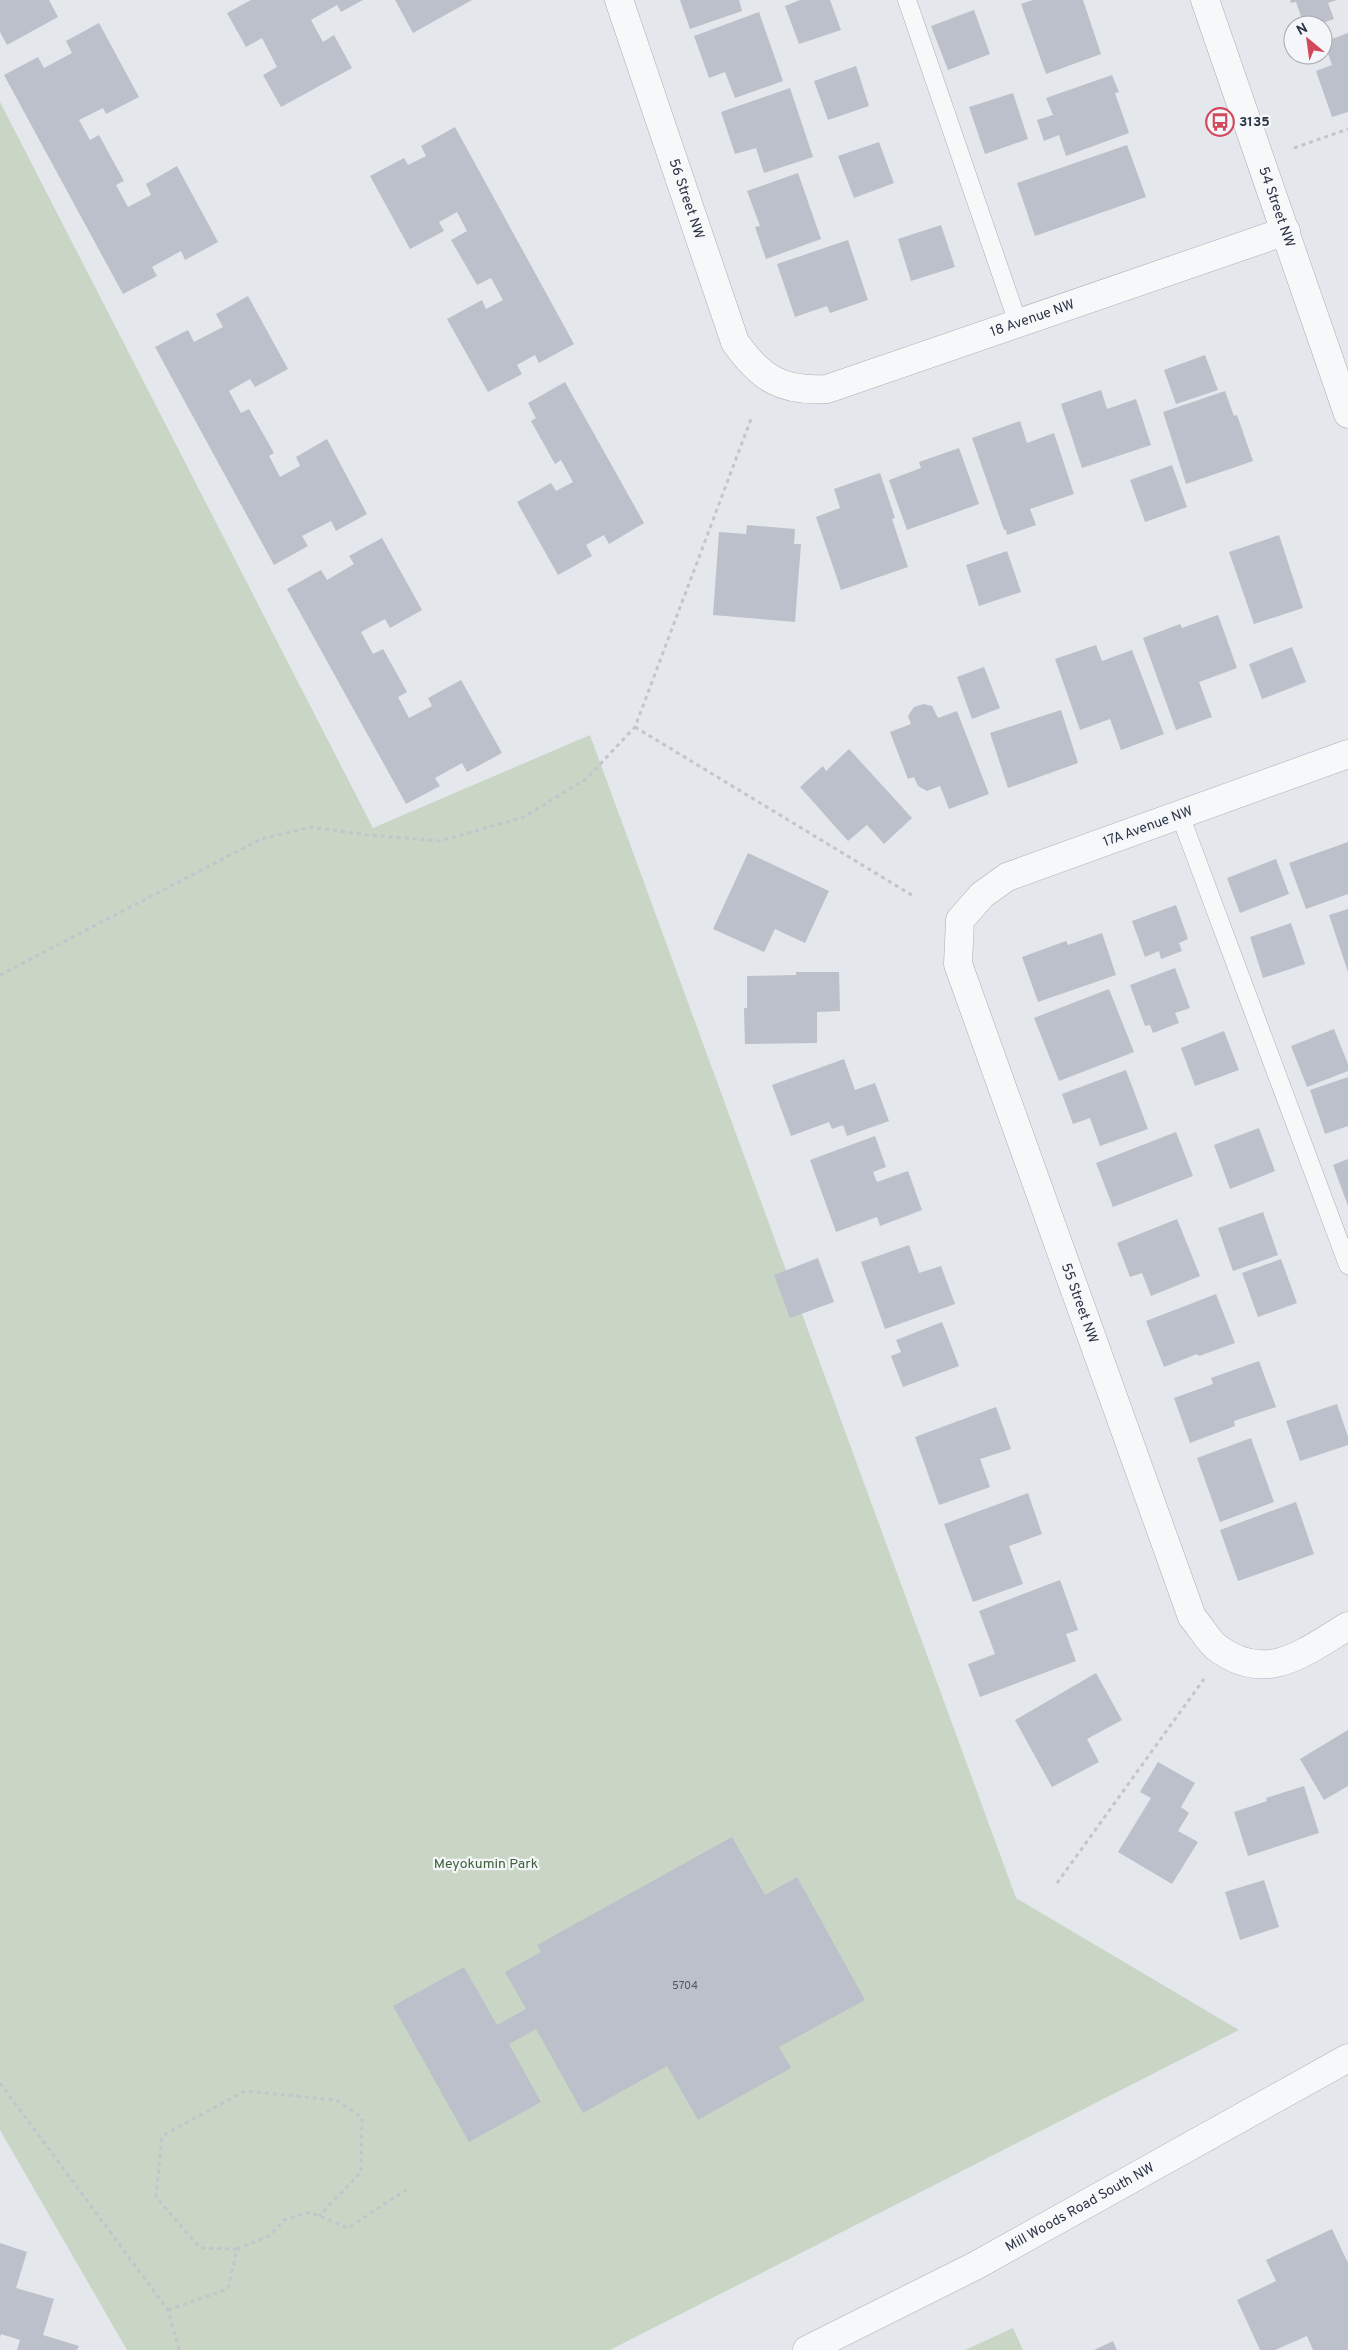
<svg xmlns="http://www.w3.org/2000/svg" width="1348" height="2350" font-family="Overpass,sans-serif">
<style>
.green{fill:#c9d6c5}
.building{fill:#bbc0ca}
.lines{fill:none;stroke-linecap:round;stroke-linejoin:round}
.service-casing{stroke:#a9aeb7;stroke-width:19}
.minor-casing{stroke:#a9aeb7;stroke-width:29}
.tertiary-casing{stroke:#a9aeb7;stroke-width:29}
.path{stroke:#c2c5cb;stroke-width:3;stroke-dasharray:4 4;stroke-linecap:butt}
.service{stroke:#f7f8fa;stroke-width:18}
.minor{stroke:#f7f8fa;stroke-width:28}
.tertiary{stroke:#f7f8fa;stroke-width:28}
.labels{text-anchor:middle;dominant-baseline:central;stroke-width:4.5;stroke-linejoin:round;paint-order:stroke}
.number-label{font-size:11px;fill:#4f5766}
.poi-label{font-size:14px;font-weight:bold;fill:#2b3445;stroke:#f4f6f9;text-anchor:start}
.street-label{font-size:14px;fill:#2b3445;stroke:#f4f6f9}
.park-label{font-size:14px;fill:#3f6138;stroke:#f4f6f9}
</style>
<rect width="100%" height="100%" fill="#e4e7ec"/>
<!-- green -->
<path class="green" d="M0,102L373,828L590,735L1016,1898L1239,2030L610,2350H127L0,2130Z
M1013,2328L1023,2350H965Z"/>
<!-- building -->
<path class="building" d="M0,0H49L58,17L7,45L0,32Z
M251,0H363L341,12L337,5L311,20L323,42L334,35L352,68L281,107L263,75L277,67L262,38L246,47L227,13Z
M395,0H472L413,33Z
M680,0H739L742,11L690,29Z
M800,0H830L841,30L799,44L785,6Z
M1033,0H1083L1101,54L1046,74L1021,4Z
M1290,0H1337L1328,3L1334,19L1317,25H1304L1296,2L1291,3Z
M974,10L990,54L948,70L931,26Z
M759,12L783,81L735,98L725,72L709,78L694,36Z
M99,23L139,97L106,114L103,108L79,120L90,140L99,135L124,181L116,185L128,207L151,195L146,184L177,166L218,242L185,260L181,251L152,267L157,276L123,294L4,75L38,57L44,68L72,53L66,41Z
M1348,33V112L1332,117L1316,71L1332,65L1324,42Z
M856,66L869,106L828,120L814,81Z
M1112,75L1119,92L1115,93L1129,133L1066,156L1059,135L1044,141L1037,120L1053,115L1046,98Z
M790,88L813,157L764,173L756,148L735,154L721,112Z
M1013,93L1028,139L985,154L969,107Z
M455,127L574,344L539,363L535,355L517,365L522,374L488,392L447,319L482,300L486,309L503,300L491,278L477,285L451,240L467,231L457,212L439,222L444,231L410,249L370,176L404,158L408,165L426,156L421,146Z
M879,142L894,183L854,198L838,156Z
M1127,145L1146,197L1035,236L1017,183Z
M798,173L821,239L766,259L755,227L760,226L747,191Z
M941,225L955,267L911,281L898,239Z
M848,240L868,300L830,313L827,306L795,317L777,264Z
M248,296L288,369L255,387L250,379L229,391L241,413L249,409L274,453L269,456L280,477L300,466L296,457L327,439L367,514L336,531L331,521L302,536L308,546L274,565L155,347L188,330L194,342L223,327L216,314Z
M1205,355L1218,390L1176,404L1164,370Z
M565,382L644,523L609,544L604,535L586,545L592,556L558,575L517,502L551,483L556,491L573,482L561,460L555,464L531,421L536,418L528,403Z
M1101,390L1107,409L1136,399L1151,445L1082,468L1061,404Z
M1225,391L1234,416L1237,415L1253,461L1186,484L1163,412Z
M1020,421L1027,443L1054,433L1074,494L1030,509L1036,525L1007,535L1006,530H1004L972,438Z
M959,448L979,504L907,530L889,480L921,468L919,462Z
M1172,465L1187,507L1145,522L1130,480Z
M880,473L895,518L892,519L908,567L841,590L816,517L840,508L834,489Z
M747,525L795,529L794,544H801L795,622L713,615L719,532L746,534Z
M1279,535L1303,608L1254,624L1229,552Z
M382,538L422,610L390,628L385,619L361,632L373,654L383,649L407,692L398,697L409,718L432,706L428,698L461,680L502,753L467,772L462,763L435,778L440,786L406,804L287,589L321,570L327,580L354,564L349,556Z
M1007,551L1021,592L979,606L966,565Z
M1218,615L1237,668L1199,682L1212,717L1176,730L1143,638L1180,624L1182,628Z
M1096,645L1102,661L1132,650L1164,734L1121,750L1110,719L1080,730L1055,659Z
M1292,647L1306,682L1262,699L1249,664Z
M984,667L1000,708L972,719L957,677Z
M924,704L932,706L938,718L957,711L989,794L949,809L940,786L927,791L918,786L914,777L908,779L890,732L911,724L908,716L914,707Z
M1061,710L1078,763L1008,788L990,733Z
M849,749L912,818L884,844L867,825L848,841L800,787L823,766L826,771Z
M1348,842V894L1306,909L1289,863Z
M748,853L829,891L805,943L775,929L764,952L713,929Z
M1276,859L1289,894L1240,913L1227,878Z
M1176,905L1188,939L1179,943L1182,951L1161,959L1159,951L1145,957L1132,921Z
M1348,909V972L1329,915Z
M1291,923L1305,964L1263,978L1250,937Z
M1102,933L1116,975L1038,1002L1022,957L1066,941L1068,945Z
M1175,968L1190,1008L1175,1013L1179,1023L1153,1033L1150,1025L1145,1026L1130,985Z
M796,972H839L840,1011L817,1012V1043L745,1044L744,1008H747V976L796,975Z
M1109,989L1134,1052L1059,1081L1034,1018Z
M1334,1029L1348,1064V1071L1307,1087L1291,1046Z
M1224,1031L1239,1070L1195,1086L1181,1048Z
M844,1059L855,1090L875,1083L889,1121L847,1136L843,1125L832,1129L829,1122L791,1136L772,1085Z
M1126,1070L1148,1129L1100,1146L1090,1118L1073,1124L1062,1094Z
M1348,1077V1126L1325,1134L1310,1090Z
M1259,1128L1275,1171L1230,1189L1214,1145Z
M1176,1132L1193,1176L1113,1207L1096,1163Z
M875,1136L886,1167L873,1172L877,1182L908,1171L922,1210L880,1226L877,1217L836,1232L810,1160Z
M1348,1159V1206L1333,1165Z
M1263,1212L1278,1255L1233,1271L1218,1228Z
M1177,1219L1200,1276L1151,1296L1142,1273L1130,1277L1117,1243Z
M909,1245L919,1273L941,1266L955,1304L885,1329L861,1262Z
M818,1258L834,1302L790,1318L774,1275Z
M1281,1259L1297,1303L1258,1317L1242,1273Z
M1216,1294L1235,1343L1199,1356L1197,1354L1164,1367L1146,1321Z
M942,1322L959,1366L903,1387L891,1356L901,1352L896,1340Z
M1259,1361L1276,1407L1234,1421L1235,1426L1190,1443L1174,1398L1213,1384L1211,1378Z
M1337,1404L1348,1437V1445L1300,1461L1286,1421Z
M996,1407L1011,1449L980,1459L990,1487L939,1505L915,1437Z
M1251,1438L1274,1502L1220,1522L1197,1458Z
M1028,1493L1042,1534L1009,1546L1023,1584L973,1602L944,1524Z
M1296,1502L1314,1554L1238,1581L1220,1530Z
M1060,1580L1078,1630L1066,1634L1076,1661L980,1697L968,1664L995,1654L979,1611Z
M1096,1673L1122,1720L1087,1739L1099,1762L1052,1787L1015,1720Z
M1348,1730V1786L1324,1800L1300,1759Z
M1158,1762L1195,1783L1181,1807L1189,1813L1178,1831L1198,1842L1172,1884L1118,1852L1151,1798L1140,1792Z
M1304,1786L1319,1833L1248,1856L1234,1812L1267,1801L1266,1798Z
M732,1837L765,1895L797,1877L865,2000L779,2047L791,2068L698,2120L667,2066L583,2113L536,2029L509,2044L541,2102L469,2142L393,2006L464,1967L497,2025L526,2009L505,1972L541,1952L537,1945Z
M1264,1880L1279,1927L1240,1940L1225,1892Z
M1332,2229L1348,2263V2350H1313L1307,2336L1275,2350H1260L1237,2300L1276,2281L1266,2260Z
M0,2243L27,2252L16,2288L54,2299L43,2335L79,2346L77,2350H17L20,2340L1,2334L0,2338Z
M1113,2341L1117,2350H1094Z"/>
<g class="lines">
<defs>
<path id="service" d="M907,0L1018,323
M1180,815L1348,1265"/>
<g id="minor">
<path id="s1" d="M619,0L735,342C760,378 782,392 827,389L1286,231"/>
<path id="s2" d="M1348,754L1007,877L982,895L960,920L958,964L1192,1617C1200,1626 1207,1639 1216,1647C1266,1685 1303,1653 1348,1626"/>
</g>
<g id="tertiary">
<path id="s3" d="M1205,0L1348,414"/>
<path id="s4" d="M807,2350L975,2266L1348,2058"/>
</g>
</defs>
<!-- service casing -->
<use href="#service" class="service-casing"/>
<!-- minor casing -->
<use href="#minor" class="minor-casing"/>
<!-- tertiary casing -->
<use href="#tertiary" class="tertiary-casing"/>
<!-- path -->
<path class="path" d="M1294,148L1348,129
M635,727L915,897
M0,975L261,839L311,827L367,835L440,841L524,817L586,779L635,727L751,419
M1057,1883L1204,1679
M0,2083L168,2310L179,2350
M237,2249L200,2248L156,2197L162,2136L245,2091L336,2100L362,2117L361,2172L319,2216
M168,2310L228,2289L237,2249L269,2236L284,2220L310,2212L348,2228L406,2190"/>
<!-- service -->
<use href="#service" class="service"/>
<!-- minor -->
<use href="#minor" class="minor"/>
<!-- tertiary -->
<use href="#tertiary" class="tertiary"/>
</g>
<!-- icons -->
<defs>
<symbol id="bus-ring" viewBox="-11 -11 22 22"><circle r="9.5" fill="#f4f6f9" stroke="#d1495b" stroke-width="1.5"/><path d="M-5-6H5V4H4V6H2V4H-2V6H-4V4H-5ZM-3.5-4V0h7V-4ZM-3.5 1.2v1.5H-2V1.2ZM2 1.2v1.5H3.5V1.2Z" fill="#d1495b"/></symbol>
</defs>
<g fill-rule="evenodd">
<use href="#bus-ring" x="1204" y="106" width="32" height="32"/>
</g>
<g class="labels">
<!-- number labels -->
<g class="number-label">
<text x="685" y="1986">5704</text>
</g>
<!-- poi labels -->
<g class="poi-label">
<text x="1239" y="122">3135</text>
</g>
<!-- street labels -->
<g class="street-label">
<text stroke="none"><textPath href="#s1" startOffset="210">56 Street NW</textPath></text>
<text stroke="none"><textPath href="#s3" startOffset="219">54 Street NW</textPath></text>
<text stroke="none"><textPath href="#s1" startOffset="688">18 Avenue NW</textPath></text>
<text transform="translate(1148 827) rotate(-20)">17A Avenue NW</text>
<text stroke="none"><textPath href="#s2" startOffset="831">55 Street NW</textPath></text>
<text stroke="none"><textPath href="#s4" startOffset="308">Mill Woods Road South NW</textPath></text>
</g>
<!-- park labels -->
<g class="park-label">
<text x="486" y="1864">Meyokumin Park</text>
</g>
</g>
<!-- north arrow -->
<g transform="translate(1308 40) rotate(331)"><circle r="24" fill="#f4f6f9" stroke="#a4a8b1"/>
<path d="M0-4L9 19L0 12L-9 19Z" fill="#d1495b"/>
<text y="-8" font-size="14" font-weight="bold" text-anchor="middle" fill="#2b3445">N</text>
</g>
</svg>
